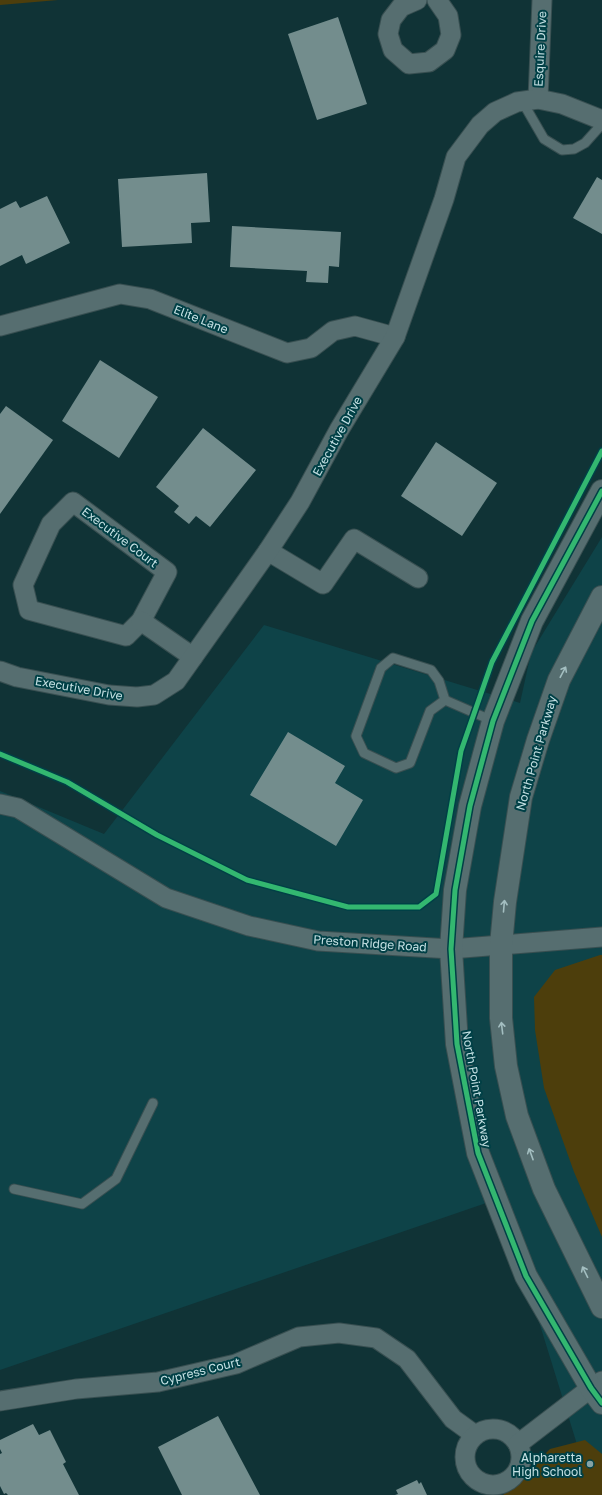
<svg xmlns="http://www.w3.org/2000/svg" width="602" height="1495" viewBox="0 0 602 1495" font-family="'Golos Text',sans-serif">
<rect width="100%" height="100%" fill="#103336"/>
<polygon fill="#0e4348" points="602,537 602,1480 580,1454 526,1280 492,1201 0,1370 0,791 104,834 264,625 520,703 531,653"/>
<g fill="#4d3e0c">
<polygon points="0,0 58,0 0,5"/>
<polygon points="600,955 602,955 602,1237 574,1172 544,1088 535,1030 534,997 555,970"/>
<polygon points="585,1440 602,1454 602,1495 503,1495 550,1449"/>
</g>
<g fill="#738d8d">
<polygon points="338,17 367,104 317,120 288,34"/>
<polygon points="207,173 210,222 191,223 192,243 122,247 118,179"/>
<polygon points="597,177 602,180 602,234 573,218"/>
<polygon points="47,196 70,243 26,264 22,255 0,266 0,209 16,201 20,208"/>
<polygon points="232,226 341,232 339,267 329,266 328,283 306,282 307,271 230,267"/>
<polygon points="100,360 158,397 119,458 62,421"/>
<polygon points="6,406 53,440 0,514 0,414"/>
<polygon points="203,428 256,470 210,527 196,516 189,524 174,512 179,506 156,487"/>
<polygon points="436,442 497,483 462,536 401,496"/>
<polygon points="288,732 345,766 335,783 363,800 336,846 250,795"/>
<polygon points="218,1416 260,1495 182,1495 158,1447"/>
<polygon points="33,1424 39,1435 50,1430 66,1462 63,1464 79,1495 8,1495 6,1493 4,1494 0,1486 0,1454 2,1453 0,1449 0,1440"/>
<polygon points="417,1480 419,1484 421,1482 427,1495 395,1495 398,1494 396,1490"/>
</g>
<g fill="none" stroke-linecap="round" stroke-linejoin="round">
<defs>
<g id="service">
<polyline points="522,101 544,139 562,150 574,149 585,143 602,124"/>
<polygon points="393,658 431,670 439,681 445,700 430,711 410,763 396,768 364,753 356,736 381,668"/>
<polyline points="445,700 493,721"/>
<polyline points="14,1189 82,1204 116,1179 153,1103"/>
</g>
<g id="minor">
<polyline points="417,0 401,7 391,20 388,34 393,50 409,64 429,62 445,50 451,35 448,16 437,0"/>
<polyline points="538,99 542,0"/>
<polyline points="0,326 120,294 150,299 287,353 311,348 333,331 355,326 395,337"/>
<polygon points="73,502 167,572 141,621 126,636 29,610 23,585 51,524"/>
<polyline points="268,551 323,584 354,539 418,578"/>
<polyline points="141,621 193,657"/>
<polyline points="0,671 17,677 109,695 137,697 154,695 176,681 268,551 300,502 339,430 395,337 444,199 456,157 480,125 495,112 517,102 538,99 562,104 602,120"/>
<polyline points="0,804 18,808 166,898 249,926 318,941 451,949 602,937"/>
<polyline points="0,1401 76,1389 158,1382 236,1364 299,1337 339,1333 376,1338 407,1359 453,1419 475,1435"/>
<circle cx="493" cy="1457" r="28"/>
<polyline points="518,1444 591,1388 602,1381"/>
</g>
<g id="tertiary">
<polyline points="602,491 532,621 493,721 470,806 455,890 451,949 457,1044 478,1153 526,1276 591,1388 602,1403"/>
<polyline points="602,597 559,680 538,740 521,797 505,902 501,945 501,1018 506,1066 517,1116 544,1189 602,1307"/>
</g>
</defs>
<use href="#service" stroke="#384f51" stroke-width="11"/>
<use href="#minor" stroke="#384f51" stroke-width="21"/>
<use href="#tertiary" stroke="#384f51" stroke-width="24"/>
<use href="#service" stroke="#566e70" stroke-width="9"/>
<use href="#minor" stroke="#566e70" stroke-width="19"/>
<use href="#tertiary" stroke="#566e70" stroke-width="22"/>
<defs>
<g id="cycleway">
<polyline points="602,491 532,621 493,721 470,806 455,890 451,949 457,1044 478,1153 526,1276 591,1388 602,1403"/>
<polyline points="0,754 67,782 157,835 247,880 348,907 419,907 436,894 461,751 492,662 602,451"/>
</g>
</defs>
<use href="#cycleway" stroke="#004046" stroke-width="8"/>
<use href="#cycleway" stroke="#33b770" stroke-width="5"/>
</g>
<defs><path id="oneway-shaft" d="M-6 0H5M1.5-3L5.5 0L1.5 3" fill="none" stroke-width="1.6" stroke-linecap="round" stroke-linejoin="round"/></defs>
<g stroke="#a3bec0">
<use href="#oneway-shaft" transform="translate(563 672) rotate(-62)"/>
<use href="#oneway-shaft" transform="translate(504 906) rotate(-85)"/>
<use href="#oneway-shaft" transform="translate(502 1028) rotate(-97)"/>
<use href="#oneway-shaft" transform="translate(531 1154) rotate(-110)"/>
<use href="#oneway-shaft" transform="translate(585 1272) rotate(-116)"/>
</g>
<circle fill="#85a3a6" stroke="#004046" stroke-width="1.5" cx="590" cy="1464" r="4"/>
<g text-anchor="middle" dominant-baseline="central" stroke-width="4" stroke-linejoin="round" paint-order="stroke">
<g font-size="12" fill="#c4e0e3" stroke="#004046">
<text transform="translate(540 49) rotate(-87)">Esquire Drive</text>
<text transform="translate(201 319) rotate(22)">Elite Lane</text>
<text transform="translate(337 436) rotate(-61)">Executive Drive</text>
<text transform="translate(120 537) rotate(37)">Executive Court</text>
<text transform="translate(79 688) rotate(10)">Executive Drive</text>
<text transform="translate(536 753) rotate(-74)">North Point Parkway</text>
<text transform="translate(370 943) rotate(4)">Preston Ridge Road</text>
<text transform="translate(477 1089) rotate(80)">North Point Parkway</text>
<text transform="translate(200 1371) rotate(-14)">Cypress Court</text>
</g>
<g font-size="12" fill="#c4e0e3" stroke="#004046" text-anchor="end">
<text x="582" y="1457">Alpharetta<tspan x="582" dy="14">High School</tspan></text>
</g>
</g>
</svg>
